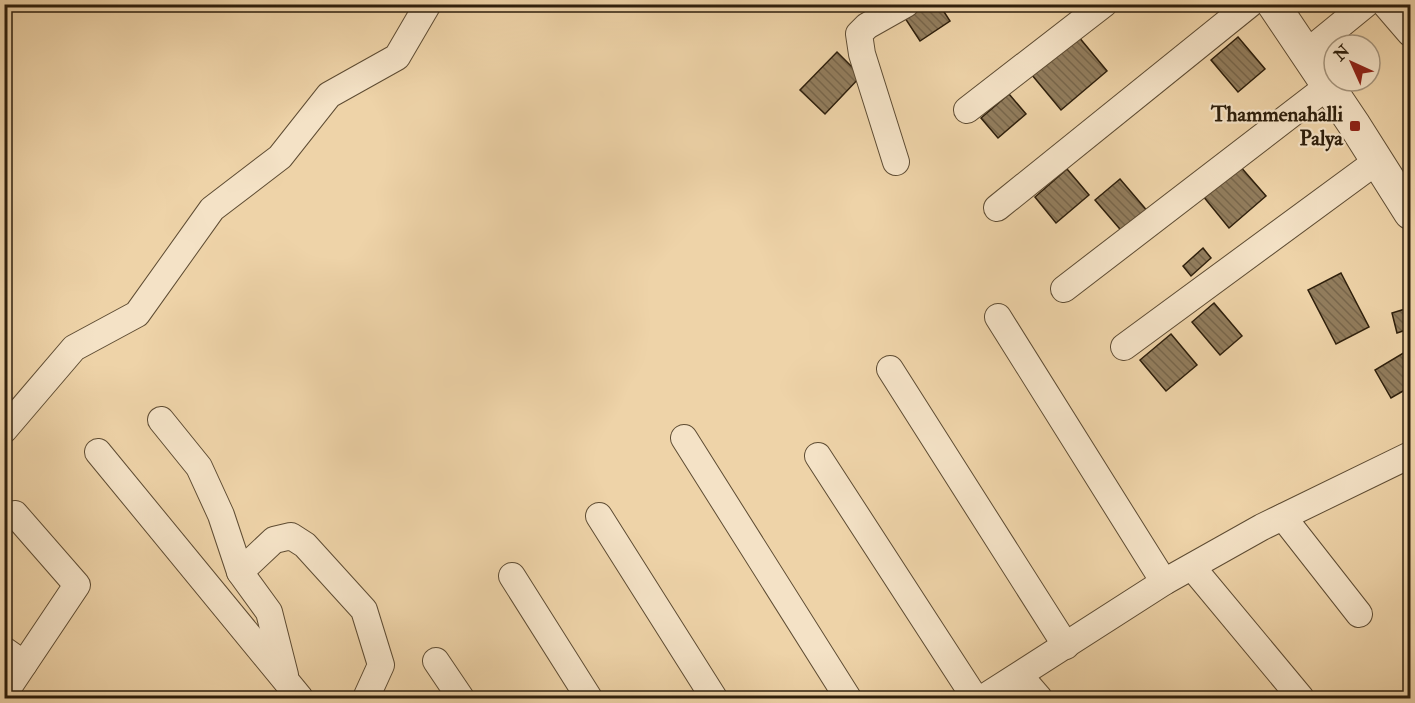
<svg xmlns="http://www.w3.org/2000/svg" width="1415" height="703" viewBox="0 0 1415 703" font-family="'IM FELL Double Pica',serif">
<defs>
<pattern id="building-back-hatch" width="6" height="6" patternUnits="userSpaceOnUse" patternTransform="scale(1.5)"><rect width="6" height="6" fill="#927d5d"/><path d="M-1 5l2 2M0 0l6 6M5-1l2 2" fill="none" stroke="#78664b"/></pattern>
</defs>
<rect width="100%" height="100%" fill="#eed3a8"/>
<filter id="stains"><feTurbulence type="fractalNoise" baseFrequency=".00333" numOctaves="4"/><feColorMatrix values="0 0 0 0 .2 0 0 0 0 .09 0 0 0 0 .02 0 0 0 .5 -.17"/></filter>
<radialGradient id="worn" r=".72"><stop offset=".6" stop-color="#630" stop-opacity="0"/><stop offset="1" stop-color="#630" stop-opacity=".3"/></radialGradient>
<g fill="url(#building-back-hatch)" stroke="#2e1f0c" stroke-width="1.5">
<polygon points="918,4 939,4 950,21 920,41 903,15"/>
<polygon points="1078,36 1107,71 1061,110 1032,75"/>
<polygon points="1238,37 1265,69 1238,92 1211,60"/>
<polygon points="837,52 861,76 825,114 800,90"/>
<polygon points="1009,94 1026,114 998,138 981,118"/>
<polygon points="1239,165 1266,196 1229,228 1203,196"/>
<polygon points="1067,169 1089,195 1056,223 1035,197"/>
<polygon points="1120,179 1149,213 1125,235 1095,200"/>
<polygon points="1203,248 1211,258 1191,276 1183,266"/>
<polygon points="1341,273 1369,327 1336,344 1308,290"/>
<polygon points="1214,303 1242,336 1220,355 1192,322"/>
<polygon points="1405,309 1409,329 1397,333 1392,313"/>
<polygon points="1171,334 1197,365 1166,391 1140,360"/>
<polygon points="1410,349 1410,387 1391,398 1375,370"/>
</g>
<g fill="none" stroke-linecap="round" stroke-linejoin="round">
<defs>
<g id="minor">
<polyline points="1385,4 1410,33"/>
<polyline points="1306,53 1366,4"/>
<polyline points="967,110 1104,4"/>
<polyline points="896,162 862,54 859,34 867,26 906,4"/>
<polyline points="997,208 1250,4"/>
<polyline points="1064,289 1328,86"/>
<polyline points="998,317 1164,582"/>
<polyline points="1124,347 1377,161"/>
<polyline points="890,369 1066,646"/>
<polyline points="161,420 199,467 221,515 240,572 269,612 285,675"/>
<polyline points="4,430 74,348 137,314 212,209 280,157 329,95 397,57 428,4"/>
<polyline points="684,438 848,698"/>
<polyline points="98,452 300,698"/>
<polyline points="818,456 975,698"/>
<polyline points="599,516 714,698"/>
<polyline points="1283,517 1359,614"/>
<polyline points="1192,567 1301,698"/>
<polyline points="240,572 274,540 291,536 305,545 364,610 381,665 366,698"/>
<polyline points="512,576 589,698"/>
<polyline points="4,650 24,664"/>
<polyline points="436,661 461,698"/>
<polyline points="1020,676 1039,698"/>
<polyline points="4,694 77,585 15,514"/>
<polyline points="983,698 1164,582 1262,527 1410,455"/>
</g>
<polyline id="tertiary" points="1273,4 1355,126 1410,213"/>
</defs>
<use href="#minor" stroke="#5e4c33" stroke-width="28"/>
<use href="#tertiary" stroke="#5e4c33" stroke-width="34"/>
<use href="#minor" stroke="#f4e2c6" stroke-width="26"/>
<use href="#tertiary" stroke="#f4e2c6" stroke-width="32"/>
</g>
<rect fill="#8f2418" stroke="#f4e2c6" stroke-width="2" x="1349" y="120" width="12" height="12" rx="3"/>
<g text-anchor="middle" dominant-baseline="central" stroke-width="4.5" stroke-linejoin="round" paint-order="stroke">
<g font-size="21" font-weight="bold" fill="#2e1f0c" stroke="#f4e2c6" text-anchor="end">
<text x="1343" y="114">Thammenahalli<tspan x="1343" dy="24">Palya</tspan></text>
</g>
</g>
<rect width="1415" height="703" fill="none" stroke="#eed3a8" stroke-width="24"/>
<rect x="6" y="6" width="1403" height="691" fill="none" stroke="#2e1f0c" stroke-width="3"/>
<rect x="12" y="12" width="1391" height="679" fill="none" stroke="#2e1f0c" stroke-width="1.5"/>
<g transform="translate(1352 63) rotate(315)"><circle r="28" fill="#f4e2c6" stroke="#a5947c" stroke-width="1.5"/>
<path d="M0-4.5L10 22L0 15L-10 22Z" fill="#8f2418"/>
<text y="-9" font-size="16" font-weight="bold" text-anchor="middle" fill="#2e1f0c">N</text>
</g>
<rect width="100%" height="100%" filter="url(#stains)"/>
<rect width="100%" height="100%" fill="url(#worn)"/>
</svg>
